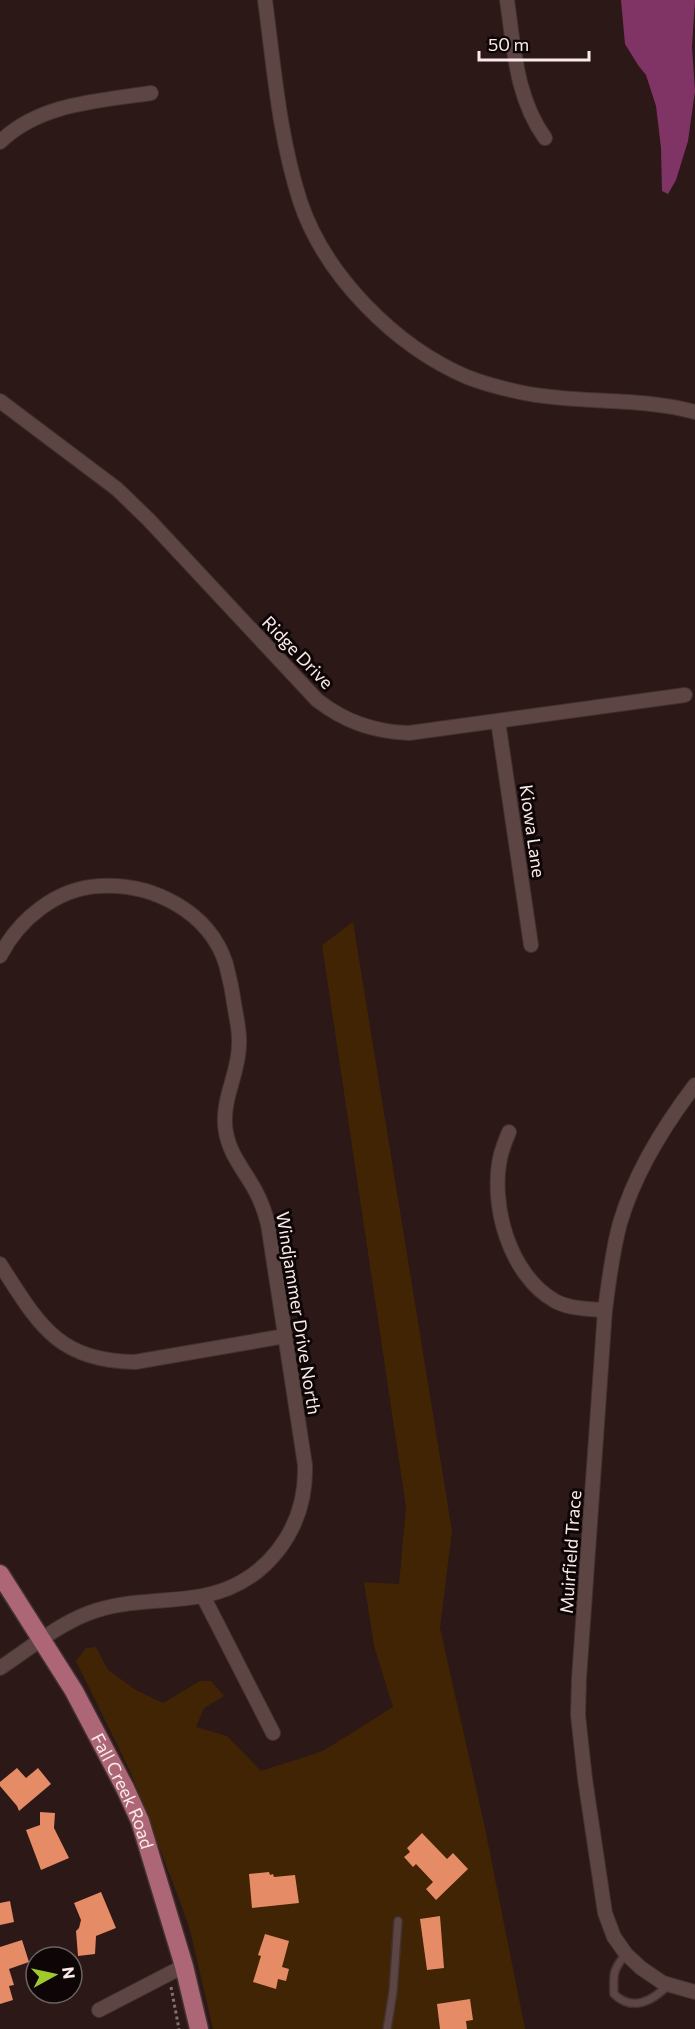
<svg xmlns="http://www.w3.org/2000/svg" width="695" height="2029" viewBox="0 0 695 2029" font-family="Commissioner,sans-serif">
<rect width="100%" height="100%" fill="#2b1817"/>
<polygon fill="#412404" points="353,922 452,1531 440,1628 485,1828 525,2029 213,2029 190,1930 179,1899 131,1773 76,1661 86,1648 96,1647 108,1670 136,1690 163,1703 200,1681 211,1681 224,1696 204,1708 196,1727 227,1736 261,1771 323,1751 393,1707 374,1646 364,1582 399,1584 406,1507 322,945"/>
<polygon fill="#803466" points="621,0 695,0 692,47 695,91 688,141 676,180 668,194 662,191 661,148 656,106 646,75 638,65 625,44"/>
<g fill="#e58b65">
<polygon points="17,1768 26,1778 38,1768 51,1784 19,1811 17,1806 0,1786 0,1782"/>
<polygon points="40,1812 55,1813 54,1828 69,1858 41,1870 26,1830 40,1825"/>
<polygon points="422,1833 447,1859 453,1853 468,1869 436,1900 426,1889 433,1882 416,1864 413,1867 404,1857 410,1852 407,1848"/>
<polygon points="269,1872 270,1875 273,1874 274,1877 295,1875 299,1903 252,1908 249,1874"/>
<polygon points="101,1892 116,1928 96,1936 95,1954 78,1956 76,1931 79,1928 81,1920 74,1903"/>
<polygon points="10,1901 14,1922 0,1925 0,1903"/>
<polygon points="440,1916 444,1968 427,1970 420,1919"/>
<polygon points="265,1934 289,1941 282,1967 289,1969 286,1981 278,1979 276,1989 253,1982 261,1956 258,1955"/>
<polygon points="22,1940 29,1962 9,1969 14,1985 9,1986 13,2000 0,2004 0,1947"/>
<polygon points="470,1999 473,2020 466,2021 467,2029 440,2029 437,2004"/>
</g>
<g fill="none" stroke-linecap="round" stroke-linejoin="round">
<defs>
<g id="service">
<path d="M626,1954C613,1969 613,1974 614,1994C632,2012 653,2001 668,1985"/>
<polyline points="387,2029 393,1992 398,1921"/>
</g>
<g id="minor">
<path d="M265,0C274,67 279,136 300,201C325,276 395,346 467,377C485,384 505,389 524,393C580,404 640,397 695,412"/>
<path d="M507,0C514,48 516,98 545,138"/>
<path d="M0,142C40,103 99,101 151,93"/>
<path d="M0,401L117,489L149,520L317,700C345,722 374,732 409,733L685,695"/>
<polyline points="498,721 531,945"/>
<path d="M0,956C19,919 57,888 100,886C152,883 209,911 226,964C230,979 233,994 235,1009C237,1021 240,1033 239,1045C239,1072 223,1096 225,1125C227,1152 243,1168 255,1190C261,1201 265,1212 268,1224L305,1465C307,1529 266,1584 202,1596C165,1603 124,1599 89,1613C57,1625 29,1649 0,1668"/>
<path d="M695,1085C663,1127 635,1172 620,1223C612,1252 609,1281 605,1310L579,1679L578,1715L585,1779L605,1913L614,1937L626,1954L641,1968L663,1983L695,1992"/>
<path d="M509,1132C506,1139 503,1147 501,1154C489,1203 509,1275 555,1301C570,1309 588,1309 605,1310"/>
<path d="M0,1264C38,1323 57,1361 135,1362L285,1336"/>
<polyline points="203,1596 273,1733"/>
<polyline points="99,2010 184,1966"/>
</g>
<g id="primary">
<path id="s1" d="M0,1574L74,1691L125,1788L140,1821L184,1966L199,2029"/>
</g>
</defs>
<use href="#service" stroke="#413231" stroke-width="10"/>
<use href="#minor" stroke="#413231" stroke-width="16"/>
<use href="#primary" stroke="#413231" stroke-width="21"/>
<polyline stroke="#837170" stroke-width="3" stroke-dasharray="3 3" stroke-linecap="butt" points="171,1987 179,2029"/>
<use href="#service" stroke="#5d4544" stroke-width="7"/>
<use href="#minor" stroke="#5d4544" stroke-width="14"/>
<use href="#primary" stroke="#ad6676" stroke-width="18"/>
</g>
<g text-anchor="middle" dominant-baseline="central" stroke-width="6" stroke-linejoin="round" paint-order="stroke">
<g font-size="18" fill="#faebea" stroke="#0e0606">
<text transform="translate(298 652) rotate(46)">Ridge Drive</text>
<text transform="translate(533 831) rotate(82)">Kiowa Lane</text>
<text transform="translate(299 1313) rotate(81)">Windjammer Drive North</text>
<text transform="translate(570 1552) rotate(-86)">Muirfield Trace</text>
<text stroke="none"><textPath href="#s1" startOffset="250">Fall Creek Road</textPath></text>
</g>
</g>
<g transform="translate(54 1975) rotate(82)"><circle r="28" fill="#0e0606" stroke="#6c6261" stroke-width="1.5"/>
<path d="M0-4.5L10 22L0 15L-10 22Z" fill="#9fca2c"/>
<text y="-9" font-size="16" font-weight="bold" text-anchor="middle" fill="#faebea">N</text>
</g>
<path d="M479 51v9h110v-9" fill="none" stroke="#faebea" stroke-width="3"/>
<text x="488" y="51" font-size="18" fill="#faebea" stroke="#0e0606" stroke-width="4.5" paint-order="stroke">50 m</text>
</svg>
